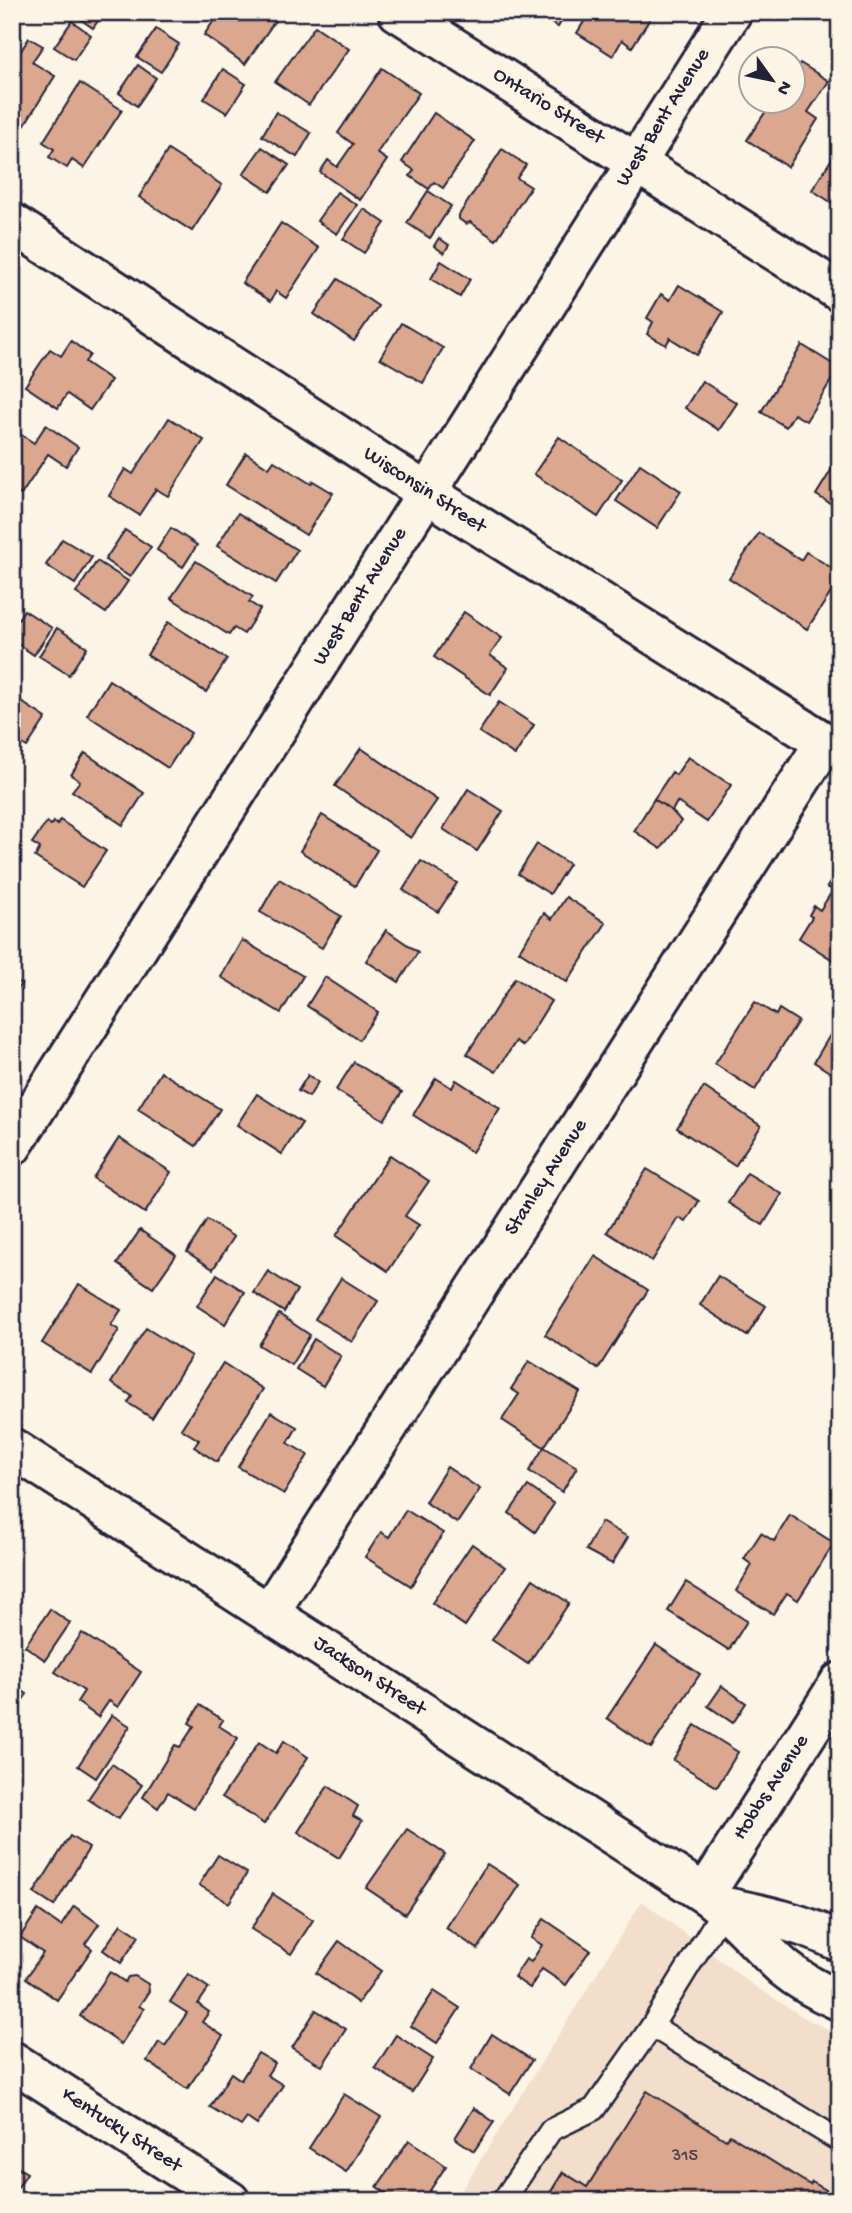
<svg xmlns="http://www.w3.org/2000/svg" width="852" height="2213" viewBox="0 0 852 2213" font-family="'Gochi Hand',sans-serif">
<rect width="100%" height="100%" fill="#fcf5e5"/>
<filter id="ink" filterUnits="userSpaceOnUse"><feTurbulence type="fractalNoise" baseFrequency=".0143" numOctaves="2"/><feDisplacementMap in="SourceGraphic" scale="14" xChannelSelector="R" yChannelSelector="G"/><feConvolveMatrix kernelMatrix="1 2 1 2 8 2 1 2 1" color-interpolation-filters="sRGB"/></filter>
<g filter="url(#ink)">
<polygon fill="#f2decb" points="642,1901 750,1983 803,2017 840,2035 840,2201 455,2201"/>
<g fill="#dba78f" stroke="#22223b" stroke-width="2">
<polygon points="80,12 104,12 93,28 77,17"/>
<polygon points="220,12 268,12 277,18 245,64 204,35"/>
<polygon points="534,12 567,12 558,27"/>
<polygon points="590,12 642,12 651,17 632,47 622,40 613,56 577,33"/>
<polygon points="72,21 91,35 74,60 54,47"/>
<polygon points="315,26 349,49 309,105 275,82"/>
<polygon points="156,29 179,44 161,72 137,57"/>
<polygon points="29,38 43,46 32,62 55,76 15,140 12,138 12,65"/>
<polygon points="800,63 829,81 808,112 818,119 788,167 747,140 772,102 792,102 792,74"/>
<polygon points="138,65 156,78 137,106 119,93"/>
<polygon points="382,68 419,93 377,153 387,160 360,200 320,172 328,160 337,167 353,144 338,133"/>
<polygon points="223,69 246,84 227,113 204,99"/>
<polygon points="80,83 122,110 84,168 72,160 67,168 49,157 54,149 43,142"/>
<polygon points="276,112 311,133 297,157 262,136"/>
<polygon points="434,113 475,141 443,188 434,182 429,189 410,176 414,170 402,162"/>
<polygon points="840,146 840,208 812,190"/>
<polygon points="262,147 289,165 270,192 243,174"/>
<polygon points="502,149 526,165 517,178 531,187 496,240 470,222 466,224 459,219 459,215"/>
<polygon points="168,150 222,185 192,231 139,197"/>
<polygon points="428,191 451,206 430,238 407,223"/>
<polygon points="337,192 357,205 337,234 317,221"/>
<polygon points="364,209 385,223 364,253 343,239"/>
<polygon points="281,223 319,248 286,298 276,291 271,301 242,283"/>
<polygon points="439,238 449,245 444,253 434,246"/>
<polygon points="441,261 470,279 460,297 431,279"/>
<polygon points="338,279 378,306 354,341 314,314"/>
<polygon points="679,285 723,312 697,355 670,338 666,345 647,334 653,322 647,318 661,294 670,300"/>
<polygon points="401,323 443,348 423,383 380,358"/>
<polygon points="71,341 90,355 85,362 111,380 90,410 67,394 58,408 25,386 50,349 61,356"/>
<polygon points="802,345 839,368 806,421 794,414 786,427 761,412"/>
<polygon points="702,381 737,403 719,430 685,408"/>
<polygon points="169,418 204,440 168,496 156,489 139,515 109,496 125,469 133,474"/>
<polygon points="46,425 78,447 66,466 48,454 21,495 12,489 12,429 34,443"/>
<polygon points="559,437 622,480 598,517 534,474"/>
<polygon points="246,453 269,468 274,461 311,484 313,481 333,493 306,535 226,485"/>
<polygon points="640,464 681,491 657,528 616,501"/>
<polygon points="835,464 840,467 840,509 816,495"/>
<polygon points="238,513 297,550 276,583 217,546"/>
<polygon points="171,528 197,545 183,567 157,550"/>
<polygon points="125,530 151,547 130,577 105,560"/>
<polygon points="759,533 801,560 806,552 840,573 840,579 807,629 729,578"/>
<polygon points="62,539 92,557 75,584 46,565"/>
<polygon points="97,561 128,581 106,613 76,593"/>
<polygon points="196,561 253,597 249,602 260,609 244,634 234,628 229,635 171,598"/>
<polygon points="24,610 52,628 34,655 12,640 12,629"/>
<polygon points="464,612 502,638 490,655 508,668 490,695 434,657"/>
<polygon points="168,622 227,659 206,692 147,655"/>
<polygon points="57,628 87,647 69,675 39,656"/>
<polygon points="109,680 191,733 168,768 87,715"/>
<polygon points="14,697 46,718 27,747 12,738"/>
<polygon points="499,702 534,725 515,755 479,732"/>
<polygon points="361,748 437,800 411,838 335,786"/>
<polygon points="85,753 144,793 123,825 72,791 80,781 71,775"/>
<polygon points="688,757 731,785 707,822 677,802 672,811 654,799 672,772 676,775"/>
<polygon points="468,789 503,811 477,851 443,829"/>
<polygon points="654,799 672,811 681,821 661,849 634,831"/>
<polygon points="322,815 377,850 355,886 300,851"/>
<polygon points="60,820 106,851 82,887 35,857 40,848 32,843 47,822 51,825 53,822 57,825"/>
<polygon points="537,844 569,864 550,894 518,874"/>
<polygon points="421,861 457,883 438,912 403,890"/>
<polygon points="840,867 840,956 836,962 799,938 812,917 809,915 814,906 820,910 833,890 827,887"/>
<polygon points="279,879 341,916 322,948 260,912"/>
<polygon points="566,897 606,923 567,982 519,951 544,913 552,919"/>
<polygon points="386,930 418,952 399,982 366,961"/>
<polygon points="242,940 303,976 281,1013 221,977"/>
<polygon points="325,977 378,1012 359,1040 307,1006"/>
<polygon points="12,978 21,984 12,997"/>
<polygon points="515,978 551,1001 523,1046 516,1041 496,1072 467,1054"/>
<polygon points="755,1002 776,1015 779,1009 798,1021 755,1090 715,1064"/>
<polygon points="830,1035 840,1041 840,1079 814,1062"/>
<polygon points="354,1062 402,1092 384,1120 336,1090"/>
<polygon points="161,1072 220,1109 196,1146 138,1109"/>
<polygon points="308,1075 318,1082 309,1097 298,1091"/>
<polygon points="436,1078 452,1088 456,1080 500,1108 472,1152 413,1115"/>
<polygon points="704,1087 761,1126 735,1166 677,1128"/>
<polygon points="257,1094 302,1123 282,1154 237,1125"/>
<polygon points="119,1138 171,1172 145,1213 93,1178"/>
<polygon points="390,1155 429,1181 405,1216 419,1225 388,1271 336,1236"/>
<polygon points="647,1169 699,1201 686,1222 679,1218 652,1261 607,1232"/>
<polygon points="747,1173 782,1194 763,1225 728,1203"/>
<polygon points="207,1220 234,1237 213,1269 187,1252"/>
<polygon points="140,1230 176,1255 153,1288 117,1264"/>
<polygon points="595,1256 648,1290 598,1369 545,1335"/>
<polygon points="268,1271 297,1290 284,1312 254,1293"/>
<polygon points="217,1274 245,1292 225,1324 197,1306"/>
<polygon points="718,1276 766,1306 747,1336 700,1305"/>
<polygon points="341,1278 378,1301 352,1342 315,1319"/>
<polygon points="79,1284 121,1310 111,1325 119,1330 92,1374 42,1343"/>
<polygon points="279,1314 310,1335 291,1365 259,1345"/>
<polygon points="146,1328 191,1356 152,1418 128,1403 132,1396 111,1383"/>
<polygon points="314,1339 341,1356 323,1386 296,1369"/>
<polygon points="529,1361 580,1392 544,1447 502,1420 519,1394 511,1389"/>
<polygon points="223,1363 263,1389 217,1462 194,1447 199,1440 181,1429"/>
<polygon points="840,1364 840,1379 833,1374"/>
<polygon points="271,1412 297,1427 288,1443 308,1455 284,1494 238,1467"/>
<polygon points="544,1447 577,1467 562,1492 529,1471"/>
<polygon points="447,1467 480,1489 457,1523 425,1502"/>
<polygon points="528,1486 554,1504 535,1532 509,1513"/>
<polygon points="406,1510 443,1533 411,1586 365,1557 381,1532 389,1537"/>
<polygon points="790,1515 834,1543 798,1600 787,1593 773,1614 736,1591 752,1565 744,1559 761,1533 774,1541"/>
<polygon points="601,1522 628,1537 612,1564 586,1550"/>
<polygon points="472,1544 505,1567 465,1626 432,1603"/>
<polygon points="533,1579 569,1603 528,1664 492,1640"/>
<polygon points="686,1582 747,1621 729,1650 668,1611"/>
<polygon points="50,1609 70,1623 45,1660 25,1646"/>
<polygon points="82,1633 141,1672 118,1707 109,1701 98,1717 77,1702 84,1691 55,1672"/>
<polygon points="656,1645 700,1674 651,1748 607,1718"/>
<polygon points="12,1684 27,1694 12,1715"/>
<polygon points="722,1686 746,1703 733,1723 708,1706"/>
<polygon points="200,1705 223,1720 219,1726 238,1738 194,1808 168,1792 158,1808 143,1797 175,1745 180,1747 194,1726 189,1723"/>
<polygon points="112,1715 130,1726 96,1778 78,1766"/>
<polygon points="695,1725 738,1752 717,1787 673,1760"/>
<polygon points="284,1741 308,1757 264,1824 222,1797 259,1742 276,1753"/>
<polygon points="112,1764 142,1785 118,1819 88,1799"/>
<polygon points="328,1786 358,1806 353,1816 362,1821 339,1858 298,1832"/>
<polygon points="407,1829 445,1854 405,1914 366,1888"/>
<polygon points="70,1836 89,1848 54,1906 34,1893"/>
<polygon points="218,1855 247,1873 229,1903 199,1885"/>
<polygon points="487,1864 520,1885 478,1949 446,1928"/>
<polygon points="273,1894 313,1920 291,1954 251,1929"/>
<polygon points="74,1906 99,1924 85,1944 92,1949 57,2000 26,1978 43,1953 20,1937 38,1910 61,1926"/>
<polygon points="544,1919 590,1950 566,1985 542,1969 530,1988 514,1977 526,1959 531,1962 542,1945 531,1938"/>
<polygon points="121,1924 139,1936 121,1963 103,1950"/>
<polygon points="339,1941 381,1971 358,2003 316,1973"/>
<polygon points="110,1972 125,1982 128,1977 135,1976 148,1984 149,1991 139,2006 144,2009 121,2044 80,2016"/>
<polygon points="188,1974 209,1988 198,2004 209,2012 202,2022 223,2036 187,2089 147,2061 159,2042 165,2046 187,2013 170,2002"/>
<polygon points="434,1991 460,2008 437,2043 411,2026"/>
<polygon points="316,2010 346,2029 322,2066 292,2048"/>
<polygon points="492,2034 532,2060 510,2094 471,2069"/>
<polygon points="396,2035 433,2059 412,2092 375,2068"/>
<polygon points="258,2053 275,2063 267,2075 283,2085 257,2125 247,2118 241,2126 210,2107 231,2073 241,2080"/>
<polygon points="647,2091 726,2140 730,2135 810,2185 812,2182 826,2190 828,2201 545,2201 563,2172 587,2187"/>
<polygon points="344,2094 381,2117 346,2172 309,2148"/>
<polygon points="474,2108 494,2122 474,2151 455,2138"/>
<polygon points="409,2140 446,2166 423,2201 397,2201 377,2187"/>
<polygon points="12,2164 27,2173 12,2196"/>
<polygon points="59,2191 74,2201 53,2201"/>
</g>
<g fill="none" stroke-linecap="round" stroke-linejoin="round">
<defs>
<g id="lane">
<polyline points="725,1907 652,2026 840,2141"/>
<polyline points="503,2201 551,2130 594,2109 652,2026"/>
</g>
<g id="street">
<polyline points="398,12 840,292"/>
<polyline points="12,1146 732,12"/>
<polyline points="269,1613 825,742"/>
<polyline points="705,1894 840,1682"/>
<polyline points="12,2061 230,2201"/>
</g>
<polyline id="secondary" points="12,223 427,493 840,752"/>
<g id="primary">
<path d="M12,1448L705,1894C735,1915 757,1944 784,1968C801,1982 820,1992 840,2001"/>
<path d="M725,1907C765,1915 803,1923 840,1942"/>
</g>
</defs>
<use href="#lane" stroke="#22223b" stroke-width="26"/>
<use href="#street" stroke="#22223b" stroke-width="44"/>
<use href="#secondary" stroke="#22223b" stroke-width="44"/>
<use href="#primary" stroke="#22223b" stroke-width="44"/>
<use href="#lane" stroke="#fcf5e5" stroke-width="21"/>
<use href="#street" stroke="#fcf5e5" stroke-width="38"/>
<use href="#secondary" stroke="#fcf5e5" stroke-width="38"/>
<use href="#primary" stroke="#fcf5e5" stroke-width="38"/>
</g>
</g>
<g text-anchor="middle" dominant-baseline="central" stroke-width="6" stroke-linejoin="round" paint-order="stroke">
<g font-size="18" fill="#504350">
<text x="685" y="2156">315</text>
</g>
<g font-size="21" fill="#22223b" stroke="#fcf5e5">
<text transform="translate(548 107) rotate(32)">Ontario Street</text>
<text transform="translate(664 118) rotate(-58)">West Bent Avenue</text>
<text transform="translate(424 491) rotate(33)">Wisconsin Street</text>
<text transform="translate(361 597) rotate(-58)">West Bent Avenue</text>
<text transform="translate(547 1178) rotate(-57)">Stanley Avenue</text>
<text transform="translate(369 1677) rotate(33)">Jackson Street</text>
<text transform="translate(772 1788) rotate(-57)">Hobbs Avenue</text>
<text transform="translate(121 2131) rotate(33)">Kentucky Street</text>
</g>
</g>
<rect width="852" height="2213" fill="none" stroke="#fcf5e5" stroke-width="42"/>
<rect x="21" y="21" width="810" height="2171" fill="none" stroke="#22223b" stroke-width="2.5" filter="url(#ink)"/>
<g transform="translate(772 80) rotate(123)"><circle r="33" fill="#fcf5e5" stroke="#a5a1a1" stroke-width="2"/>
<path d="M0-5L12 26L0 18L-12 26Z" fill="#22223b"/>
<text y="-10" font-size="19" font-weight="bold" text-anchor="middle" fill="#22223b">N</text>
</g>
</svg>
